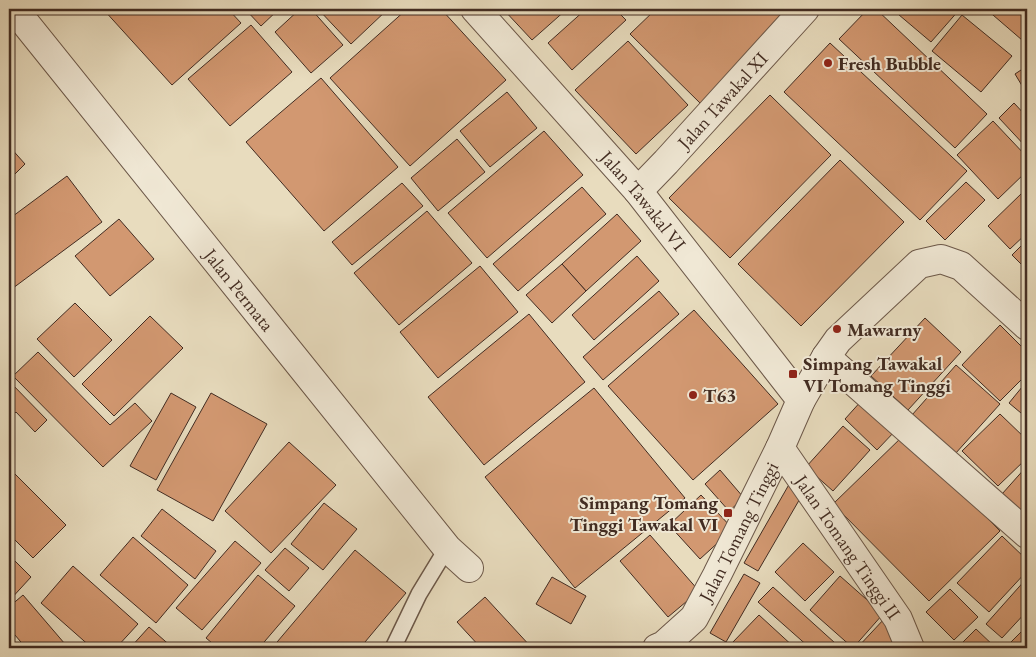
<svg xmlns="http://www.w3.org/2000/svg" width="1036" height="657" viewBox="0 0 1036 657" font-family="'EB Garamond',serif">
<rect width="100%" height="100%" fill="#e8dcbe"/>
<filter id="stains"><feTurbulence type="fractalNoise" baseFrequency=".004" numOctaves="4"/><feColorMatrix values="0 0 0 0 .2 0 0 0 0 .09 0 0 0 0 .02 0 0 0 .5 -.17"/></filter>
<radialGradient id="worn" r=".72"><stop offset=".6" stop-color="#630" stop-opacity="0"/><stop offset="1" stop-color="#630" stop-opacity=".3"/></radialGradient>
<g fill="#d29871" stroke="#422c22">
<polygon points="103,9 228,9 241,23 172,85"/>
<polygon points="245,9 279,9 261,26"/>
<polygon points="300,9 311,9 343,45 311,73 275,32"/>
<polygon points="318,9 388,9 351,44"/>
<polygon points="407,9 441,9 506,80 410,166 330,78"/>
<polygon points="503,9 567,9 532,40"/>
<polygon points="586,9 615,9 626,20 572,70 548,43"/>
<polygon points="656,9 776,9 787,20 702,105 630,34"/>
<polygon points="868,9 876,9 987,114 955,148 839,39"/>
<polygon points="892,9 960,9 931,42"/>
<polygon points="986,9 1027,9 1027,34 1022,40"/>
<polygon points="962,15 1012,56 981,92 932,51"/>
<polygon points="251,25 292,72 230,126 188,79"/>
<polygon points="628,41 688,105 636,154 575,90"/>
<polygon points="830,43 967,171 920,220 784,92"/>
<polygon points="1027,66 1027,94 1015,74"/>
<polygon points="321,78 398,167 324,231 246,142"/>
<polygon points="507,92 537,128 490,167 460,131"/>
<polygon points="770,95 831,155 730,258 669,198"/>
<polygon points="1014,103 1027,117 1027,148 999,118"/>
<polygon points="993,121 1027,157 1027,171 998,199 957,155"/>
<polygon points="544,131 583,175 487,258 448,213"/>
<polygon points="457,139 485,172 438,211 411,178"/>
<polygon points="9,146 25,164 9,180"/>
<polygon points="840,160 904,222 801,326 738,264"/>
<polygon points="67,176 102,222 9,291 9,219"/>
<polygon points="966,182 985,200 945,240 926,221"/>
<polygon points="402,183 423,206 352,265 332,242"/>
<polygon points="582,187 606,214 518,291 493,264"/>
<polygon points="1022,193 1027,198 1027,233 1010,249 988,226"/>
<polygon points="427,211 472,263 399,325 354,273"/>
<polygon points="617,214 641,241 586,291 562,264"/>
<polygon points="119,219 154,259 110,296 75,256"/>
<polygon points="1027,240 1027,270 1012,255"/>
<polygon points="637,256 659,281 594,340 572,315"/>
<polygon points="562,264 586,291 552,323 526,295"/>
<polygon points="480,266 518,312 438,378 400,332"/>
<polygon points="659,291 679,314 603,380 583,357"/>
<polygon points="75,303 112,340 74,377 37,339"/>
<polygon points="694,310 778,404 693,480 608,386"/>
<polygon points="529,314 585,382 484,465 428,397"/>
<polygon points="150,316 183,348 114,416 82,384"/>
<polygon points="925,318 961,352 908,410 871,376"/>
<polygon points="1000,325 1027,352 1027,374 1000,401 962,365"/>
<polygon points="38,352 110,425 135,403 152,421 103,467 13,376"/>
<polygon points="956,365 1000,404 955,454 912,415"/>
<polygon points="9,381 47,420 35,432 16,412 9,419"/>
<polygon points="1027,381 1027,418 1009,403"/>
<polygon points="594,388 685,498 575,588 485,477"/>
<polygon points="171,393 196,407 156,480 130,466"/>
<polygon points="211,393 267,424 213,521 157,490"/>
<polygon points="863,399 896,430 877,450 845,419"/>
<polygon points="1000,414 1027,440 1027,458 998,486 962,451"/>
<polygon points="843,426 870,450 833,491 806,467"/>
<polygon points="905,434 1000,531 929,601 833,504"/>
<polygon points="289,442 336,485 271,553 225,511"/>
<polygon points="1027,466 1027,504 1021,511 1002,494"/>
<polygon points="9,468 66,525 33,558 9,534"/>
<polygon points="720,470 744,498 729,511 705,484"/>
<polygon points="791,481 805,490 758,571 744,563"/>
<polygon points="701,495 733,529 700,559 669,525"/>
<polygon points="324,503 357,529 323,570 291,544"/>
<polygon points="162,509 216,551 195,579 141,536"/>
<polygon points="650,535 699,591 668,617 620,561"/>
<polygon points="1002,536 1027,560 1027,571 989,612 957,583"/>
<polygon points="133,537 188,585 156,623 100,575"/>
<polygon points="235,541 261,563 202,630 176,608"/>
<polygon points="803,543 834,572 805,601 775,572"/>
<polygon points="285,548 309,568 289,591 265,570"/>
<polygon points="355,550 406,593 360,648 272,648"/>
<polygon points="11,557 31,577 9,601 9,558"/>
<polygon points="73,566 138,624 116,648 92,648 41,603"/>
<polygon points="744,574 760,583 726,642 710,633"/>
<polygon points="258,575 295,606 259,648 218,648 206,638"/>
<polygon points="840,576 883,614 853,648 810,610"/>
<polygon points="552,577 586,596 571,624 536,604"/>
<polygon points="1027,578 1027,611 1002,638 986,624"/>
<polygon points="773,587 835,643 830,648 810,648 758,602"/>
<polygon points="950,589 978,617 954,640 926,612"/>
<polygon points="23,595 65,644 59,648 26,648 9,628 9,607"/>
<polygon points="485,597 532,648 481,648 457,622"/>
<polygon points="759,615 795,648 738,648 732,643"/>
<polygon points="885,618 901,632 886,648 857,648"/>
<polygon points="1027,626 1027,648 1005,648"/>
<polygon points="149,627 173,648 130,648"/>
<polygon points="976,629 996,648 957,648"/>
<polygon points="9,636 20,648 9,648"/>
</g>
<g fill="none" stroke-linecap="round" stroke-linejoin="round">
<defs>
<polyline id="lane" points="393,648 419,594 447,548"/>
<g id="street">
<path id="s1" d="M14,9L447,548L469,568"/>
<path id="s2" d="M475,9L638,191L801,400"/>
<path id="s3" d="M638,191L666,162L805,9"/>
<polyline points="826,357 1027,534"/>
<path id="s4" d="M780,448L898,619L910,648"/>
<path id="s5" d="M657,648L664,645L694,618L717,575L780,448L801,400L826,357L838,340L919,264L941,259L961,266L1027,326"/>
</g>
</defs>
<use href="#lane" stroke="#6c5849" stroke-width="18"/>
<use href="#street" stroke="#6c5849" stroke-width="30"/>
<use href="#lane" stroke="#f0e8d5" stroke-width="15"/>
<use href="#street" stroke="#f0e8d5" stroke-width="28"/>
</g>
<g fill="#8f2418" stroke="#f0e8d5" stroke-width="2">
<circle cx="828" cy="63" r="5"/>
<circle cx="837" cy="329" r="5"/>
<rect x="788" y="369" width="10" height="10" rx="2.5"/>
<circle cx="693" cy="395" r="5"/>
<rect x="723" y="508" width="10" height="10" rx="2.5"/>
</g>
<g text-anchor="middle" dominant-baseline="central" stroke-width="4" stroke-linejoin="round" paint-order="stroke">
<g font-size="19" font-weight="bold" fill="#422c22" stroke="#f0e8d5" text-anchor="start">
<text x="838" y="63">Fresh Bubble</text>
<text x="847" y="329">Mawarny</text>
<text x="803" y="363">Simpang Tawakal<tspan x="803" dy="22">VI Tomang Tinggi</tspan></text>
<text x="703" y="395">T63</text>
<text x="718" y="502" text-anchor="end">Simpang Tomang<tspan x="718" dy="22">Tinggi Tawakal VI</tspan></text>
</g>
<g font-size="19" fill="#422c22" stroke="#f0e8d5">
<text stroke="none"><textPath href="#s3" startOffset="124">Jalan Tawakal XI</textPath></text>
<text stroke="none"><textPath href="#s2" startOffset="255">Jalan Tawakal VI</textPath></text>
<text stroke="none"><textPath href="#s1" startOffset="360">Jalan Permata</textPath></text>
<text stroke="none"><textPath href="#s5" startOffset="145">Jalan Tomang Tinggi</textPath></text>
<text stroke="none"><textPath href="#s4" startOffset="120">Jalan Tomang Tinggi II</textPath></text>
</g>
</g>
<rect width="1036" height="657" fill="none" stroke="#e8dcbe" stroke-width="30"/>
<rect x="10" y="10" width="1016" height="637" fill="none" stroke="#422c22" stroke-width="2.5"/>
<rect x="15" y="15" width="1006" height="627" fill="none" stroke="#422c22"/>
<rect width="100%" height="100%" filter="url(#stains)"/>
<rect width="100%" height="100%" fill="url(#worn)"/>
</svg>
